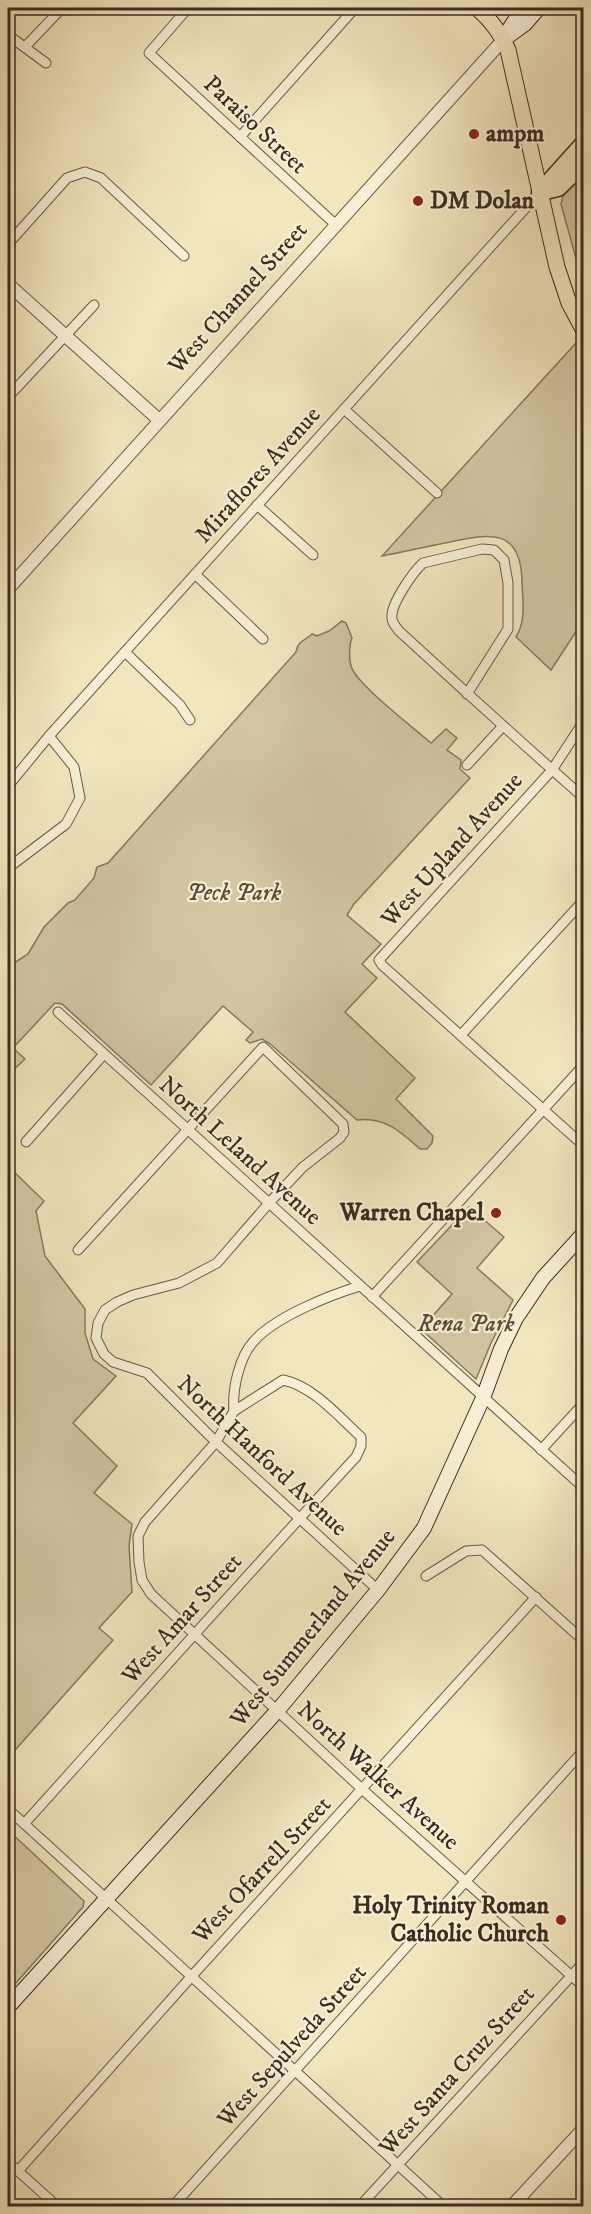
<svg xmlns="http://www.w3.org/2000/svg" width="591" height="2214" viewBox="0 0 591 2214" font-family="'IM FELL DW Pica',serif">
<rect width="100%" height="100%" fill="#f2e6bf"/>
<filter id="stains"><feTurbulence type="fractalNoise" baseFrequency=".00333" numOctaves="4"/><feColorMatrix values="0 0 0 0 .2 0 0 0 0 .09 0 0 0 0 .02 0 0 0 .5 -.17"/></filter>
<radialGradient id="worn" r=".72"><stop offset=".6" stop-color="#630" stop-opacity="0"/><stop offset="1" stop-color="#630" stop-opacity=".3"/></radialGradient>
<g fill="#d3c7a4" stroke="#867a62" stroke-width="1.5">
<polygon points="583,176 583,284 561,204 563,196"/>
<path d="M576,343L584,353L583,621L551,670L516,637C526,621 523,602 522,584C522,525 488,534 445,543C424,547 403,552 382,556Z"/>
<path d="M342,621L346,623L352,638C349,645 349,658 351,666C356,684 414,728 431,743L446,729L457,738L447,750L461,760L460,769L470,778L354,904L347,915L381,944L362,964L377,978L345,1012L415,1078L396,1099L433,1136L432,1143L427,1149H420C401,1132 384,1116 357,1120L269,1043L262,1039L250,1043L246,1040L253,1032L223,1006L151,1085L62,1004L55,1003L13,1048L25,1059L8,1075V967L28,954L44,927L68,903L75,900L94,878L97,867L108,863L296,652C298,640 305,641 312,634L317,636L329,631Z"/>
<polygon points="8,1166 44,1201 36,1211 45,1256 85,1309 85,1333 93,1359 116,1376 73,1423 117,1466 94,1493 132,1524 129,1546 132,1592 99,1628 113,1640 8,1758"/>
<polygon points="469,1207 504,1237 477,1268 513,1300 491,1343 476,1379 421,1329 452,1294 417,1262"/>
<polygon points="8,1830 84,1901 83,1907 8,1992"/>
</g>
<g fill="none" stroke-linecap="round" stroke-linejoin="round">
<defs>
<g id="minor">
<polyline points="188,8 149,53 336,225"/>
<polyline points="8,35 46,63"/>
<polyline points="25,47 62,8"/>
<polyline points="240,137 355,8"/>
<polyline points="8,244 67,178 85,172 101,178 184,256"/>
<polyline points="8,397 94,305"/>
<polyline points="344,409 437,493"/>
<polyline points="257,505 313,555"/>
<polyline points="195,574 263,639"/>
<polyline points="125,652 180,705 190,720"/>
<path d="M467,694L508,629V583L504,560L494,550L482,549L423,563C413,572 390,605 392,618C392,623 396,627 399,631C460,687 522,743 584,798"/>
<polyline points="584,721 552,770 379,960 382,965 584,1146"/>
<polyline points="467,765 503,726"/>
<polyline points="8,786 49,736 540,192"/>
<polyline points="8,868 66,824 80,798 74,767 49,736"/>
<polyline points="58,1012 584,1488"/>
<polyline points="461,1035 584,900"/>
<polyline points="26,1142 104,1054"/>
<polyline points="78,1250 263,1047 343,1124 344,1132 340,1138 303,1167 269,1203 217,1263 179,1283 133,1295 117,1302 105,1310 98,1323 96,1338 104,1354 113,1362 147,1373 216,1442 378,1590"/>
<polyline points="372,1297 584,1065"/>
<path d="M234,1411C232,1390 239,1357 254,1341C275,1317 330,1295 360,1286"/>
<polyline points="541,1450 584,1403"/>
<polyline points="426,1576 466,1551 482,1550 584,1641"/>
<polyline points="8,1809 443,2206"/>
<path d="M24,1824C134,1702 244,1578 356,1457L361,1446V1437C339,1417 313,1386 283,1380L234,1411L216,1442L145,1522L138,1536L139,1562L142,1580L151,1594L363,1790L584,1987"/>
<polyline points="8,2162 57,2206"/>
<polyline points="18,2171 191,1977 536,1597"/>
<polyline points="173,2206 584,1750"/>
<polyline points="360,2206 584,1962"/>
</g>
<g id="tertiary">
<polyline points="8,284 159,420"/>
<polyline points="8,589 504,39"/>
<polyline points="512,2206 584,2128"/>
</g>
<g id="secondary">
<polyline points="506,34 523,8"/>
<polyline points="504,39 525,24 539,8"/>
<polyline points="8,2007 278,1710 378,1590 424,1528 483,1398 501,1349 516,1318 543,1278 584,1233"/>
</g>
<path id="primary" d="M477,8C491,20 501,33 508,50L557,267L569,303L584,331"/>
<g id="motorway">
<polyline points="540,192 584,143"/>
<polyline points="541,192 558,188 584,163"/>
</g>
</defs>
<use href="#minor" stroke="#685b48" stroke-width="11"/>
<use href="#tertiary" stroke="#685b48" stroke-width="14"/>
<use href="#secondary" stroke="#3a2d20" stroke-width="16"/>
<use href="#primary" stroke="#3a2d20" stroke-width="17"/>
<use href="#motorway" stroke="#3a2d20" stroke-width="19"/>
<use href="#minor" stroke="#f7efd5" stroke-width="9"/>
<use href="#tertiary" stroke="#f7efd5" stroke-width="12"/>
<use href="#secondary" stroke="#f7efd5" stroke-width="14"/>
<use href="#primary" stroke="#f2e6bf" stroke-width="15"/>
<use href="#motorway" stroke="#f2e6bf" stroke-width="16"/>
</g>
<g fill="#8f2418" stroke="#f7efd5" stroke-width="2">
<circle cx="474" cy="134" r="6"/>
<circle cx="418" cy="201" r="6"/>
<circle cx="496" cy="1213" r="6"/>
<circle cx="561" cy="1920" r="6"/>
</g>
<g text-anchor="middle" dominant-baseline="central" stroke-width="4.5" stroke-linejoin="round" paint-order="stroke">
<g font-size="24" fill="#3a2d20" stroke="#f7efd5">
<text transform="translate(255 125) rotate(43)">Paraiso Street</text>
<text transform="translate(238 298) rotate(-48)">West Channel Street</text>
<text transform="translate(258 475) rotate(-48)">Miraflores Avenue</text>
<text transform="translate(452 850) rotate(-48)">West Upland Avenue</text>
<text transform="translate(240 1151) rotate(42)">North Leland Avenue</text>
<text transform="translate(262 1456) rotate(43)">North Hanford Avenue</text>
<text transform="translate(182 1619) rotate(-48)">West Amar Street</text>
<text transform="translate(313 1628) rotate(-51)">West Summerland Avenue</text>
<text transform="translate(378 1776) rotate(42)">North Walker Avenue</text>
<text transform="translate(262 1870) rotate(-47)">West Ofarrell Street</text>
<text transform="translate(292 2046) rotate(-48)">West Sepulveda Street</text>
<text transform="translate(457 2071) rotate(-48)">West Santa Cruz Street</text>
</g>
<g font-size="24" font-weight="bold" fill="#3a2d20" stroke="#f7efd5" text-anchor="start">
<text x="486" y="134">ampm</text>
<text x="430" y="201">DM Dolan</text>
<text x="484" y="1213" text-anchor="end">Warren Chapel</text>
<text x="549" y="1906" text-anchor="end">Holy Trinity Roman<tspan x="549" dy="28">Catholic Church</tspan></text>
</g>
<g font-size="24" font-style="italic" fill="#594c3a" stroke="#f7efd5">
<text x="234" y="893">Peck Park</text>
<text x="466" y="1324">Rena Park</text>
</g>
</g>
<rect width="591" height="2214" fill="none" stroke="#f2e6bf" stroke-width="30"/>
<rect x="9" y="9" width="573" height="2196" fill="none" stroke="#3a2d20" stroke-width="3"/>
<rect x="15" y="15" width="561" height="2184" fill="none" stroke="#3a2d20" stroke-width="1.5"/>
<rect width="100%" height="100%" filter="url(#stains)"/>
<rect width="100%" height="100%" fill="url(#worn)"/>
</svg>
